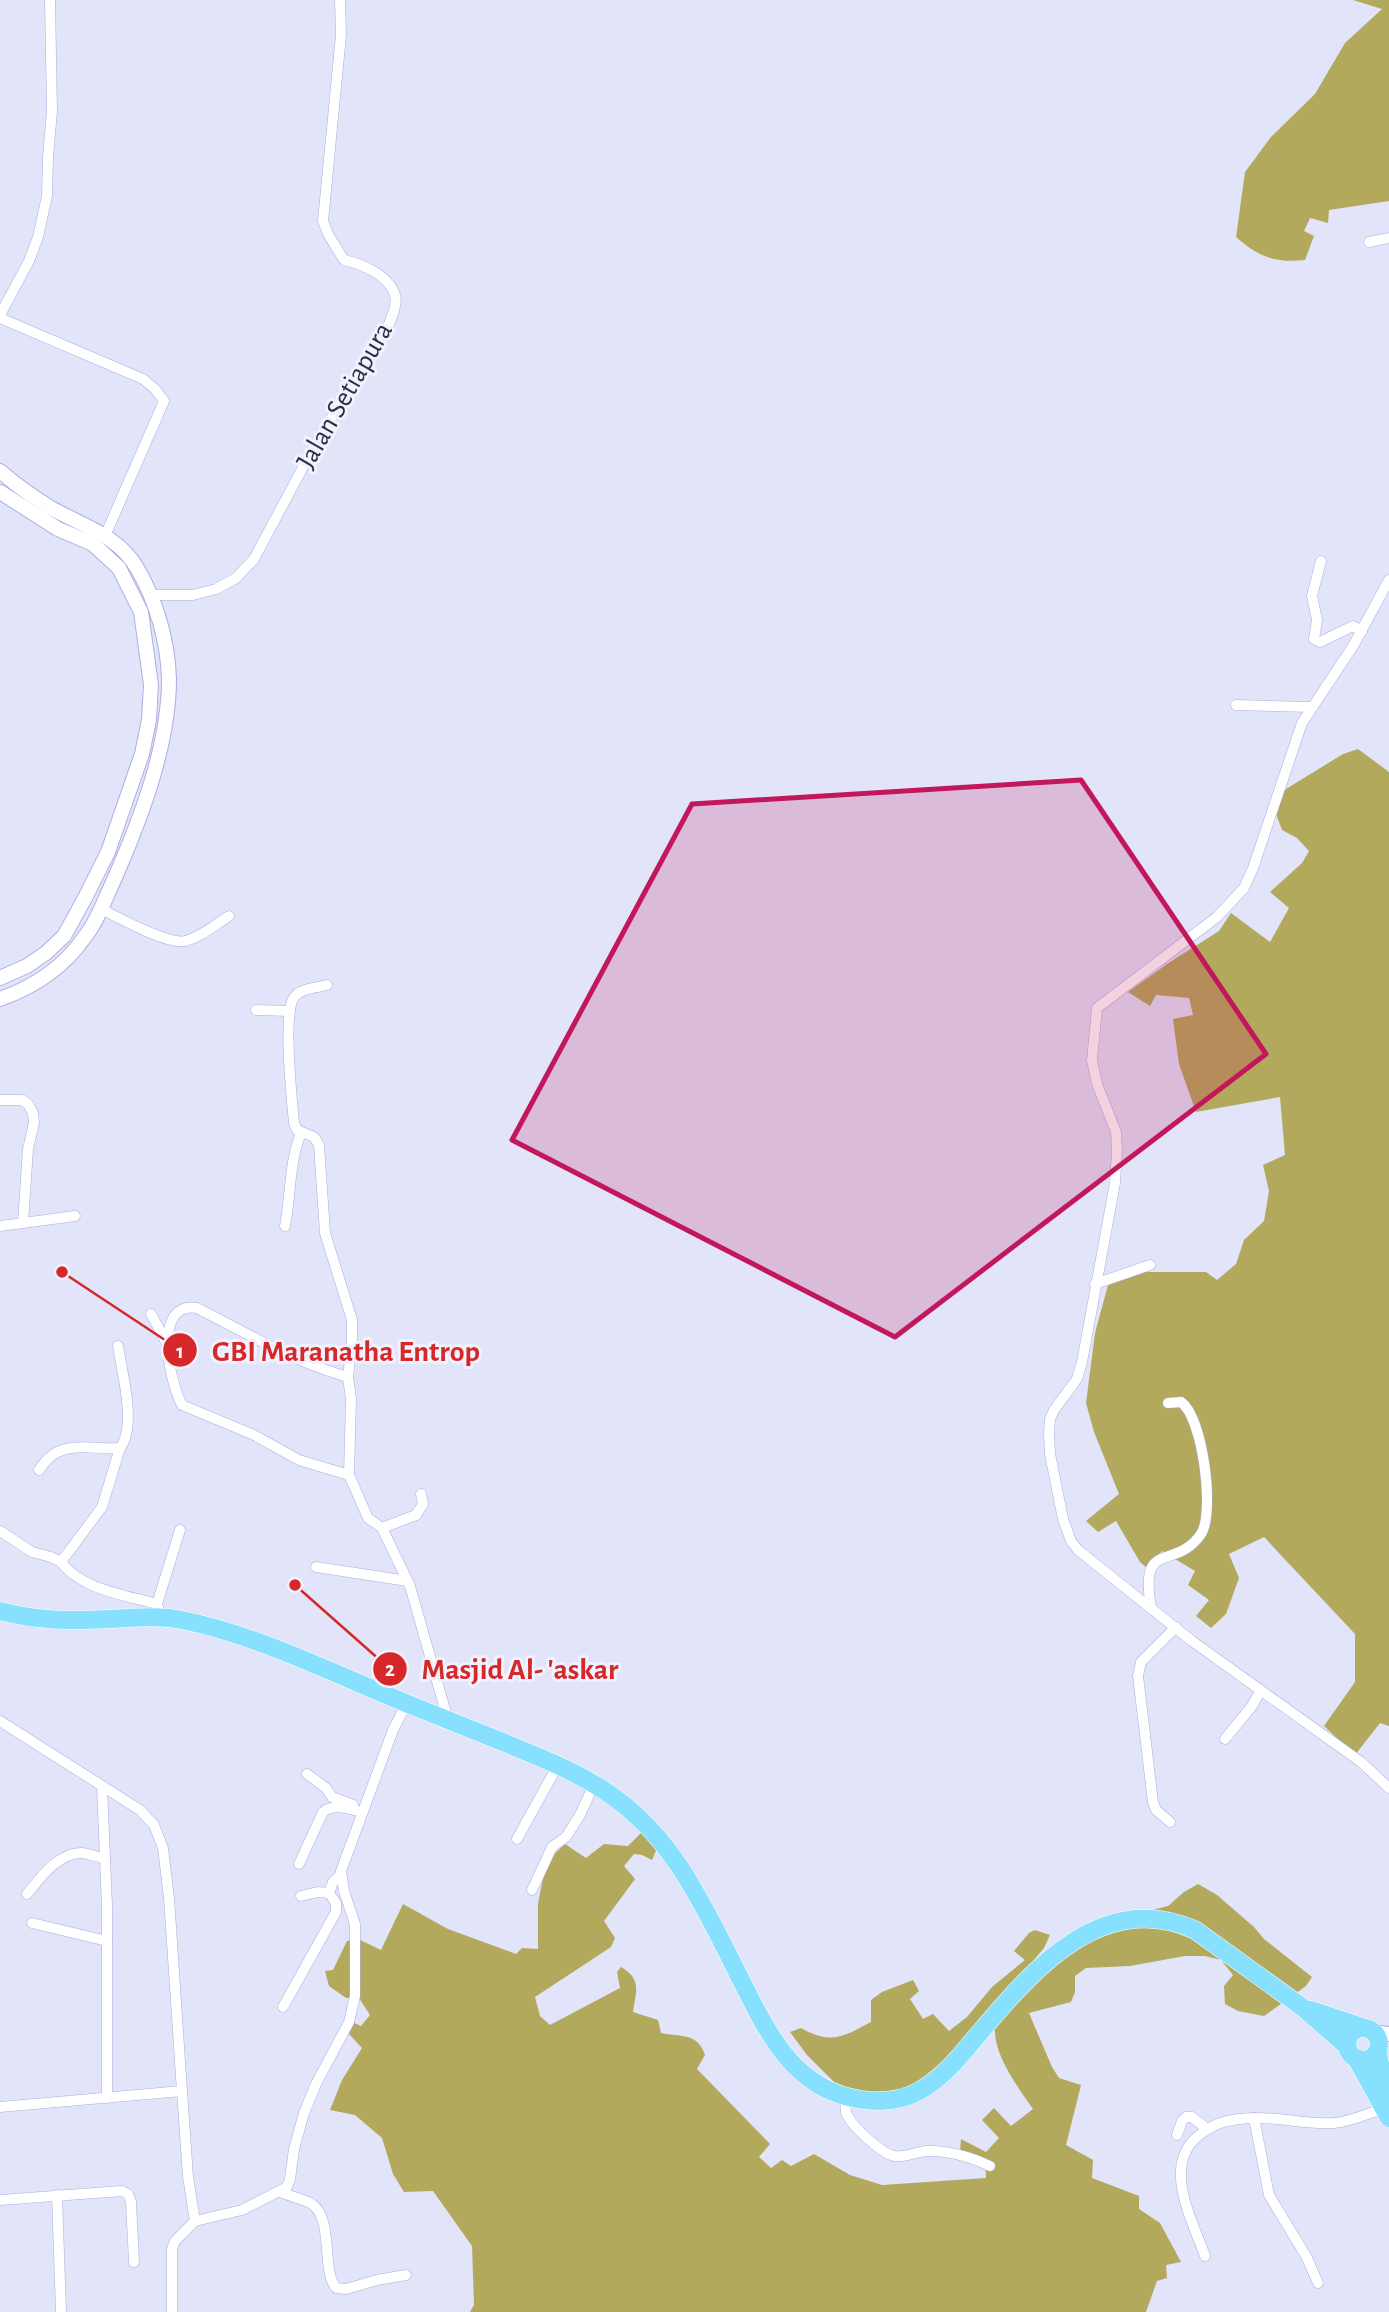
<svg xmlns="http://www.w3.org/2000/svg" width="1389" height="2312" viewBox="0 0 1389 2312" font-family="'Alegreya Sans',sans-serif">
<rect width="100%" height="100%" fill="#e2e4fa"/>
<g fill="#b3a95c">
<path d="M1353,0H1389V201L1329,210L1328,223L1310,218L1304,231L1314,236L1305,260C1274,263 1259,257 1236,237L1245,172L1271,137L1315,94L1345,43L1382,9Z"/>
<polygon points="1358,749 1389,772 1389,1726 1380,1723 1355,1755 1324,1726 1355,1682 1355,1634 1264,1537 1229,1554 1239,1578 1226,1614 1211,1628 1196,1616 1209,1600 1188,1585 1195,1571 1162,1551 1147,1568 1140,1562 1116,1521 1098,1532 1086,1521 1119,1494 1094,1432 1086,1403 1095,1333 1108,1285 1143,1272 1206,1272 1217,1280 1236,1264 1244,1240 1264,1221 1269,1191 1263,1165 1285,1155 1280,1097 1196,1112 1179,1064 1173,1019 1193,1015 1189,998 1156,995 1150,1006 1128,992 1167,964 1219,931 1231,913 1270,942 1289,908 1270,892 1302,863 1309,851 1297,838 1282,830 1273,806 1286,789 1343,754"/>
<path d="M645,1829L658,1846L652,1860L642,1855L634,1854L624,1866L635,1879L604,1921L615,1938L611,1947L535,1997L540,2016L550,2025L620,1988L617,1972L621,1967C642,1979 636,1991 633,2012L658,2020L661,2033C682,2037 698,2033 705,2055L697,2069L770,2144L759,2157L771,2168L782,2160L791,2166L814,2154L850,2175L882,2185L986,2178L985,2160L960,2152L961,2139L986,2152L999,2138L982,2120L994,2108L1011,2126L1033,2109C1019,2089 995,2057 995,2031L984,2024L949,2066L889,2096L839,2087L807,2055L790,2032L801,2028C831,2045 843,2037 871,2022V2000L882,1992L913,1980L919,1991L910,1999L923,2019L933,2014L949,2031L967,2017L992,1987L1025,1960L1014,1951L1029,1933L1035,1930L1050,1935L1044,1948L1029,1966L1035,1976L1059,1960L1063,1938L1079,1929L1168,1906L1184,1892L1198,1884L1217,1895L1254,1927L1264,1939L1312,1977L1306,1986L1264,2016L1238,2011L1225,2004L1224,1986L1233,1975L1221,1960L1205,1956H1185L1130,1966L1086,1968L1075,1976V1992L1071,2002L1029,2013L1052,2067L1059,2078L1081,2085L1066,2145L1093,2160L1092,2178L1139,2196V2209L1160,2223L1181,2262L1166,2265L1167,2278L1157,2281L1146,2312H470L474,2305L472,2246L433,2191L404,2192L393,2174L382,2138L355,2115L330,2110L342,2080L362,2048L348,2033L352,2022L361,2026L370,2015L359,1998H346L329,1986L325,1971L333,1970L347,1941L358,1939L381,1950L403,1904L448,1929L516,1954L522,1948L538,1949V1904L542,1883L548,1860L565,1844L586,1858L604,1844L628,1846Z"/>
</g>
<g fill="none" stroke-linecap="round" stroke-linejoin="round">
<defs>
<g id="street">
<polyline points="1369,242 1389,238"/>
<polyline points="0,315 29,261 38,237 47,196 48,157 52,111 50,0"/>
<polyline points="0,318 143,379 155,389 164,401 105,536"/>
<polyline points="1321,561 1312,596 1317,620 1314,639 1320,642 1353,626 1362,631"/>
<polyline points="1389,580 1353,646 1302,723 1253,868 1244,888 1217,917 1097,1008 1092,1060 1097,1084 1116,1132 1117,1151 1115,1183 1082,1362 1077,1379 1054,1410 1050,1419 1049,1433 1050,1454 1063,1519 1071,1541 1078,1550 1192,1641 1361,1762 1389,1788"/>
<path d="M150,595H193L216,589L236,578L254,559L318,439L387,329C391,319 398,305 395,295C389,275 362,264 344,260L328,234L323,221L341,35L340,0"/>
<polyline points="1236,705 1312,707"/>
<path d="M101,909C117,917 168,945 185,941C200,938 216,924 229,916"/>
<path d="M327,985C316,988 299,988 293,999C283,1017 292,1100 294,1123L297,1130L314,1137L319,1145L325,1233L352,1320V1341L348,1377L351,1399L349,1475L368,1518L382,1528L410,1586L448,1720"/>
<polyline points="256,1010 290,1011"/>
<polyline points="0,1100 22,1100 28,1104 33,1113 34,1123 28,1149 23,1223"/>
<polyline points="0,1226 75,1216"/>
<path d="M285,1226C291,1195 289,1163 301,1133"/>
<polyline points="1095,1284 1150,1265"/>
<polyline points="151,1314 167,1344"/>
<path d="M348,1377C293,1362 247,1333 197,1308C151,1301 170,1383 182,1405L254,1435L299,1460L349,1475"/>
<path d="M120,1448L102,1507L61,1562C82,1590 126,1595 157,1604L161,1616"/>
<path d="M39,1470C60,1437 87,1450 120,1448C137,1426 122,1373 118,1346"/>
<polyline points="382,1528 416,1515 423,1504 421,1494"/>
<polyline points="0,1531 32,1552 51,1557 61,1562"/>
<polyline points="316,1567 408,1581"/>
<polyline points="157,1604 180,1530"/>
<path d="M1151,1607C1139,1537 1175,1572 1201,1534C1215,1513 1203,1417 1181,1402L1168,1403"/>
<polyline points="0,1721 140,1810 154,1825 163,1848 169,1898 182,2091 0,2107"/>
<polyline points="1225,1739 1252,1706 1261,1690"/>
<polyline points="307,1774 326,1788 332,1797 353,1805"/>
<polyline points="102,1786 107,1906 107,2098"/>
<polyline points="1170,1822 1156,1810 1153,1802 1138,1676 1141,1662 1176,1627"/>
<polyline points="517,1839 558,1765"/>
<path d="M299,1864L323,1812C334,1803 349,1809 362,1812"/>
<polyline points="532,1890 552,1847 566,1837 580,1815 594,1784"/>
<path d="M27,1894C40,1878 59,1852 82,1853C89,1854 97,1857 105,1858"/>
<polyline points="301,1896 318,1892 329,1893"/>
<polyline points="32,1923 107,1941"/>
<polyline points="283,2007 336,1912 336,1903 329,1893 333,1882 340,1875"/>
<polyline points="182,2091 188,2177 195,2221 242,2210 287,2187 290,2179 294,2149 304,2113 316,2084 349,2022 355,1996 355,1924 344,1891 341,1871 393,1730 407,1703"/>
<path d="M846,2096C846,2101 845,2107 846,2112C850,2125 881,2153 894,2156C904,2158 916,2152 926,2151C948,2150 971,2157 990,2166"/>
<polyline points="1254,2118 1269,2195 1306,2256 1318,2283"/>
<polyline points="1177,2135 1182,2121 1186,2117 1192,2117 1207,2129"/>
<path d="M280,2192C289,2196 306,2200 312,2204C334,2220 321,2269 336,2288L346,2289L377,2280L406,2275"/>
<polyline points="57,2195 61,2312"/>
<polyline points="0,2200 122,2191 128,2194 131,2202 134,2262"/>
<path d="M1205,2256C1191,2217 1160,2162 1202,2133C1218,2121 1233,2119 1253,2118C1279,2117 1307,2125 1334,2123C1350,2122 1369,2113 1385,2108"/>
<polyline points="172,2312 172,2249 175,2241 195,2221"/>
</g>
<g id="secondary">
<path d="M0,471C16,485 33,497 51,508C81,525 119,536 137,568C156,600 168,641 169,679C169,746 140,821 113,882C104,901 97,922 84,938C63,968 34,987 0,999"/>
<polyline points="0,492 58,529 93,544 119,568 141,612 151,685 149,720 142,754 108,852 85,898 64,936 46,953 27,966 0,978"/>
<polyline points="1373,2032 1389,2034"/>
</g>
<g id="highway">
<path d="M0,1611C36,1621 72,1621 109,1619C133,1618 158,1615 182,1620C260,1636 334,1674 408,1704C442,1718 476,1731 510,1745C546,1760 583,1774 615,1798C648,1822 675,1856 695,1892C711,1919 725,1948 739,1976C763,2023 786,2077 841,2095C867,2103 895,2104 919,2091C945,2077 963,2052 982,2030C1035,1967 1104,1889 1195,1930L1302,2007L1348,2047"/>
<polyline points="1311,2010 1365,2028"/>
<circle cx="1363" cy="2044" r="16"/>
<polyline points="1377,2051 1389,2102"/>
<polyline points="1356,2058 1389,2118"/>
</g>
</defs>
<use href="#street" stroke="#aaade3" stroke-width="11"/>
<use href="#secondary" stroke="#aaade3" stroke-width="16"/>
<use href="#highway" stroke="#fff" stroke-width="19"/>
<use href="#street" stroke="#fff" stroke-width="10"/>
<use href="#secondary" stroke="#fff" stroke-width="14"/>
<use href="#highway" stroke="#87e0fe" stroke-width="18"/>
</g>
<path fill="#c2185b" fill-opacity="0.2" stroke="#c2185b" stroke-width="5" stroke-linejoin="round" d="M1081,780L1266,1054L895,1337L512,1140L692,804Z"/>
<g text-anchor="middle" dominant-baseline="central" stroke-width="6" stroke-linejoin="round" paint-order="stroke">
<g font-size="28" fill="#2d2e44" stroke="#f1f2fd">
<text transform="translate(345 396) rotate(-60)">Jalan Setiapura</text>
</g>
</g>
<path fill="none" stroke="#d62828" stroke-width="2.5" d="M62 1272L180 1350M295 1585L390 1669"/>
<g fill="#d62828" stroke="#f1f2fd" stroke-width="2.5">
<circle cx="62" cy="1272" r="7"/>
<circle cx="295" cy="1585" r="7"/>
<circle cx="180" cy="1350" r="18"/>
<circle cx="390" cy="1669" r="18"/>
</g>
<g font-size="21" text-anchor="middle" font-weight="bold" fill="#fff">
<text x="180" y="1358">1</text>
<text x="390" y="1676">2</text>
</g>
<g font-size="30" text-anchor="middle" font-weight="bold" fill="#d62828" stroke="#f1f2fd" stroke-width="6" stroke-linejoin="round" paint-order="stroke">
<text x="346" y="1361">GBI Maranatha Entrop</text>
<text x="520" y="1679">Masjid Al- 'askar</text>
</g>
</svg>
